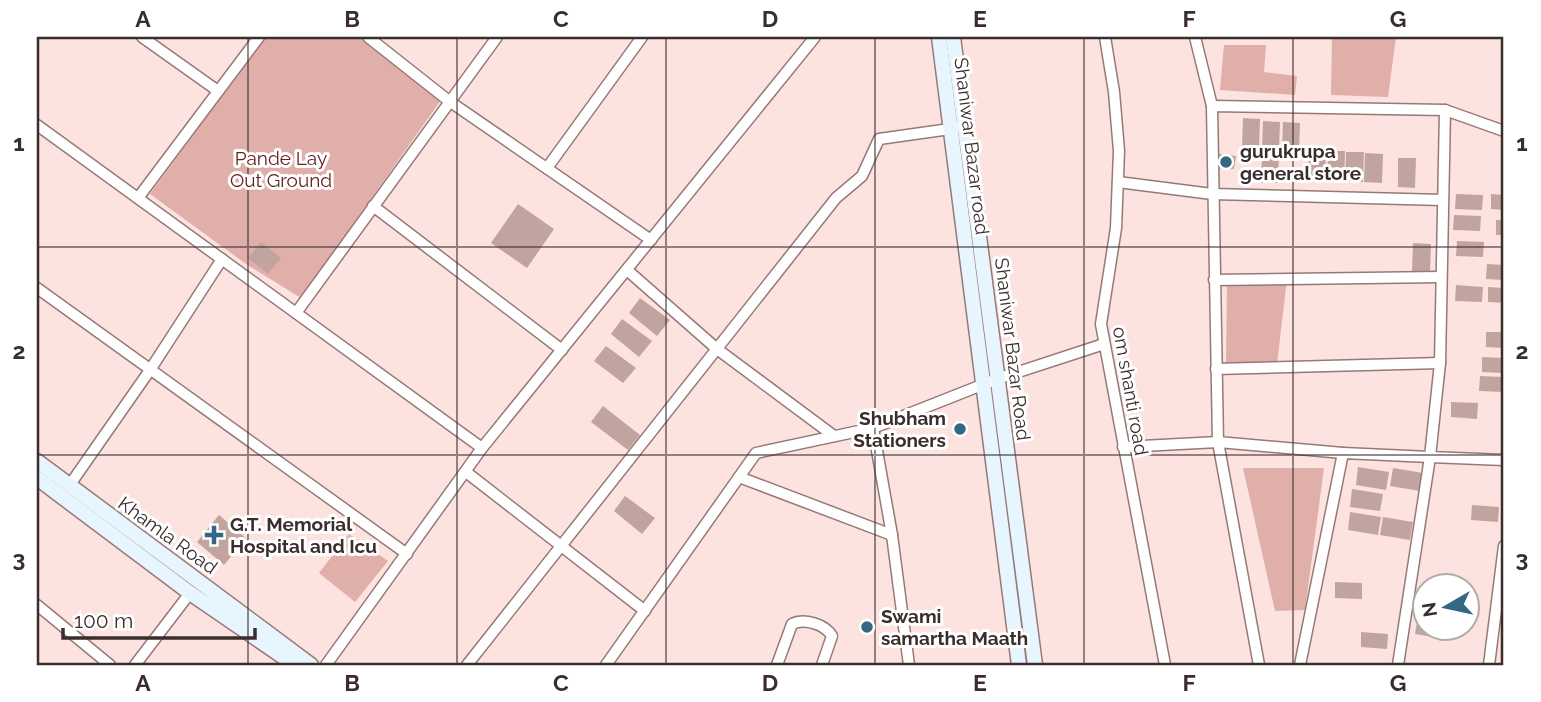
<svg xmlns="http://www.w3.org/2000/svg" width="1541" height="702" viewBox="0 0 1541 702" font-family="Raleway,sans-serif">
<rect width="100%" height="100%" fill="#fce3e0"/>
<g fill="#e0afaa">
<polygon points="265,37 360,37 441,100 301,298 246,264 150,194"/>
<polygon points="1332,37 1396,37 1388,97 1331,95"/>
<polygon points="1224,45 1266,45 1264,72 1297,76 1295,95 1220,90"/>
<polygon points="1287,279 1277,364 1226,363 1227,280"/>
<polygon points="1243,468 1324,468 1305,610 1275,611"/>
<polygon points="349,534 388,561 355,602 319,573"/>
</g>
<g fill="#c1a3a0">
<polygon points="1243,118 1260,119 1259,148 1242,148"/>
<polygon points="1263,121 1280,122 1279,151 1262,150"/>
<polygon points="1283,122 1300,123 1299,152 1282,151"/>
<polygon points="1309,151 1326,152 1325,181 1308,181"/>
<polygon points="1328,151 1345,151 1344,181 1327,180"/>
<polygon points="1346,152 1364,152 1363,182 1345,181"/>
<polygon points="1262,153 1279,154 1278,183 1261,183"/>
<polygon points="1365,153 1383,154 1382,183 1364,182"/>
<polygon points="1219,154 1236,156 1234,169 1216,168"/>
<polygon points="1398,158 1416,158 1415,188 1398,187"/>
<polygon points="1456,194 1483,195 1482,210 1455,209"/>
<polygon points="1491,194 1504,195 1504,210 1491,209"/>
<polygon points="518,204 554,229 527,268 491,243"/>
<polygon points="1454,215 1481,216 1480,231 1453,230"/>
<rect x="1496" y="220" width="8" height="15"/>
<polygon points="1457,241 1484,242 1483,257 1456,256"/>
<polygon points="261,242 281,258 268,274 248,258"/>
<polygon points="1413,243 1431,244 1430,273 1412,272"/>
<polygon points="1487,264 1504,265 1504,280 1486,279"/>
<polygon points="1456,285 1483,287 1482,302 1455,301"/>
<polygon points="1488,287 1504,288 1504,303 1488,302"/>
<polygon points="640,298 670,320 657,336 629,313"/>
<polygon points="622,319 652,341 639,357 611,334"/>
<polygon points="1486,332 1504,332 1504,348 1486,347"/>
<polygon points="606,346 636,368 623,383 594,361"/>
<polygon points="1482,357 1504,358 1504,373 1482,372"/>
<polygon points="1480,376 1504,377 1504,392 1479,391"/>
<polygon points="1451,402 1478,403 1477,419 1451,417"/>
<polygon points="603,406 640,435 628,450 591,422"/>
<polygon points="1358,467 1389,472 1386,490 1356,485"/>
<polygon points="1393,468 1423,473 1420,491 1390,486"/>
<polygon points="1352,489 1383,494 1380,511 1350,507"/>
<polygon points="625,496 655,518 642,534 614,511"/>
<polygon points="1472,505 1499,507 1498,522 1471,520"/>
<polygon points="1350,512 1381,517 1378,535 1348,530"/>
<polygon points="219,515 246,538 224,565 197,542"/>
<polygon points="1383,517 1413,522 1410,540 1380,535"/>
<polygon points="1335,582 1362,583 1362,599 1335,598"/>
<polygon points="1418,616 1426,618 1426,628 1447,628 1445,639 1415,634"/>
<polygon points="1361,632 1388,634 1387,649 1361,647"/>
</g>
<g fill="none" stroke-linecap="round" stroke-linejoin="round">
<defs>
<g id="street">
<polyline points="142,37 218,91"/>
<polyline points="368,37 449,101 651,240"/>
<polyline points="1105,37 1114,92 1119,151 1116,228 1101,324 1165,665"/>
<polyline points="1195,37 1212,106"/>
<polyline points="1445,110 1504,131"/>
<polyline points="37,125 482,448"/>
<polyline points="547,168 642,37"/>
<polyline points="1118,182 1212,194 1443,200"/>
<polyline points="138,198 259,37"/>
<polyline points="373,206 562,350"/>
<polyline points="627,270 717,349 834,436"/>
<polyline points="1214,280 1441,277"/>
<polyline points="37,288 407,554"/>
<polyline points="296,313 497,37"/>
<polyline points="1216,369 1440,363"/>
<polyline points="873,428 892,535 909,665"/>
<polyline points="1123,447 1218,442 1259,665"/>
<polyline points="1343,453 1218,442 1212,106 1445,110 1440,363 1430,457 1504,460"/>
<polyline points="466,472 645,611"/>
<polyline points="739,477 892,535"/>
<polyline points="69,486 150,370 222,259"/>
<polyline points="37,605 110,665"/>
<polyline points="135,665 190,593"/>
<polyline points="326,665 482,448 815,37"/>
<polyline points="467,665 836,198 862,176 879,139 957,128"/>
<polyline points="606,665 756,453 873,428 997,379 1104,344"/>
<path d="M777,665L792,624C804,618 825,624 832,636L822,665"/>
<polyline points="1300,665 1343,453 1430,457 1398,665"/>
<polyline points="1489,665 1504,546"/>
</g>
<g id="secondary">
<polyline points="939,37 1019,665"/>
<polyline points="953,37 1035,665"/>
<polyline points="37,461 311,665"/>
<polyline points="37,478 190,593 295,665"/>
</g>
</defs>
<use href="#street" stroke="#967977" stroke-width="13"/>
<use href="#secondary" stroke="#967977" stroke-width="17"/>
<use href="#street" stroke="#fff" stroke-width="10"/>
<use href="#secondary" stroke="#e7f5fe" stroke-width="14"/>
</g>
<path fill="none" stroke="#3a2e2d" stroke-width="2" stroke-opacity="0.55" d="M248,37V665M457,37V665M666,37V665M875,37V665M1084,37V665M1293,37V665M37,247H1504M37,455H1504"/>
<g fill="#336784" stroke="#fff" stroke-width="2.5">
<circle cx="1226" cy="162" r="7"/>
<circle cx="960" cy="429" r="7"/>
<path d="M210.5 524.5h7v7h7v7h-7v7h-7v-7h-7v-7h7z"/>
<circle cx="867" cy="627" r="7"/>
</g>
<g text-anchor="middle" dominant-baseline="central" stroke-width="6" stroke-linejoin="round" paint-order="stroke">
<g font-size="19" fill="#3a2e2d" stroke="#fff">
<text transform="translate(972 146) rotate(83)">Shaniwar Bazar road</text>
<text transform="translate(1013 349) rotate(83)">Shaniwar Bazar Road</text>
<text transform="translate(1131 391) rotate(80)">om shanti road</text>
<text transform="translate(168 535) rotate(36)">Khamla Road</text>
</g>
<g font-size="19" font-weight="bold" fill="#3a2e2d" stroke="#fff" text-anchor="start">
<text x="1240" y="151">gurukrupa<tspan x="1240" dy="22">general store</tspan></text>
<text x="946" y="418" text-anchor="end">Shubham<tspan x="946" dy="22">Stationers</tspan></text>
<text x="230" y="524">G.T. Memorial<tspan x="230" dy="22">Hospital and Icu</tspan></text>
<text x="881" y="616">Swami<tspan x="881" dy="22">samartha Maath</tspan></text>
</g>
<g font-size="19" fill="#652020" stroke="#fff">
<text x="281" y="158">Pande Lay<tspan x="281" dy="22">Out Ground</tspan></text>
</g>
</g>
<rect width="1541" height="702" fill="none" stroke="#ffffff" stroke-width="77"/>
<g transform="translate(1446 607) rotate(261)"><circle r="33" fill="#ffffff" stroke="#b0abab" stroke-width="2"/>
<path d="M0-5L12 26L0 18L-12 26Z" fill="#336784"/>
<text y="-10" font-size="19" font-weight="bold" text-anchor="middle" fill="#3a2e2d">N</text>
</g>
<path d="M63 628v10h192v-10" fill="none" stroke="#3a2e2d" stroke-width="3.5"/>
<text x="74" y="628" font-size="21" fill="#3a2e2d" stroke="#ffffff" stroke-width="5" paint-order="stroke">100 m</text>
<rect x="38" y="38" width="1464" height="626" fill="none" stroke="#3a2e2d" stroke-width="2.5"/>
<g font-size="23" text-anchor="middle" font-weight="bold" fill="#3a2e2d">
<text x="143" y="27">A</text>
<text x="352" y="27">B</text>
<text x="561" y="27">C</text>
<text x="770" y="27">D</text>
<text x="980" y="27">E</text>
<text x="1189" y="27">F</text>
<text x="1398" y="27">G</text>
<text x="19" y="151">1</text>
<text x="1522" y="151">1</text>
<text x="19" y="359">2</text>
<text x="1522" y="359">2</text>
<text x="19" y="567">3</text>
<text x="1522" y="567">3</text>
<text x="143" y="691">A</text>
<text x="352" y="691">B</text>
<text x="561" y="691">C</text>
<text x="770" y="691">D</text>
<text x="980" y="691">E</text>
<text x="1189" y="691">F</text>
<text x="1398" y="691">G</text>
</g>
</svg>
